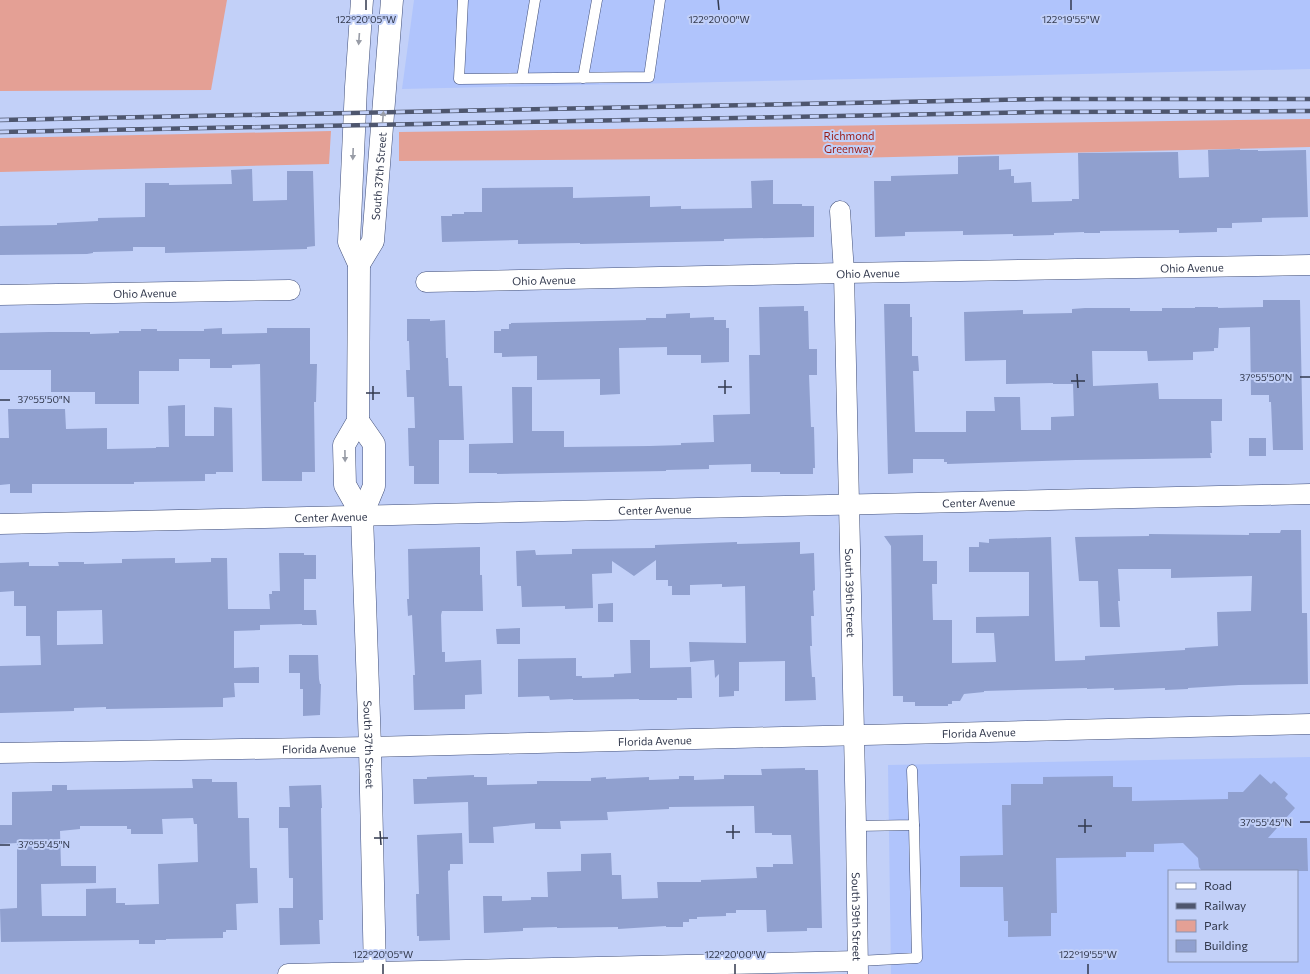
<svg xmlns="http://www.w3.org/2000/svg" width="1310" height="974" viewBox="0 0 1310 974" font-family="Commissioner,sans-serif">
<rect width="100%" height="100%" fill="#c2d0f8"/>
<g fill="#b0c4fc" fill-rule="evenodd">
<polygon points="414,0 1310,0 1310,69 402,89"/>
<path d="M1310,757V974H891L888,765ZM1169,871H1297V961H1169Z"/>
</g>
<g fill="#e4a095">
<polygon points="0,0 227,0 211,90 0,91"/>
<polygon points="1310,119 1310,147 852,158 399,161 399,132"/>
<polygon points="331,131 329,164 0,172 0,138"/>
</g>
<g fill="#90a0cf" fill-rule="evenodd">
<polygon points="1240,149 1240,150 1258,150 1258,151 1306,150 1308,217 1262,218 1262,222 1232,223 1232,228 1217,228 1217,232 1179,233 1179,230 1100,231 1100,233 1084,233 1084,232 1054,233 1054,235 1013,236 1013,234 963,235 963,231 905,232 905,236 875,237 874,181 891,181 891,176 958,174 958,157 999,156 999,170 1011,169 1011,176 1014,176 1014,183 1031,182 1032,202 1072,201 1072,199 1079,199 1078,153 1178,152 1179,178 1209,177 1208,150"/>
<polygon points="252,169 253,201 287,200 287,171 313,171 315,246 307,247 307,249 165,253 165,247 133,247 133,251 93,252 93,253 87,254 0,255 0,226 57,225 57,223 98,221 98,218 145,217 145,183 169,183 169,185 232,184 231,170"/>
<polygon points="773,180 773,204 802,204 802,206 814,206 814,237 724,239 724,241 580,244 580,243 518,244 518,240 442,242 441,216 452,216 452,214 464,214 464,212 482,212 482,188 573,187 573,198 650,196 650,207 681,206 681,209 752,208 751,181"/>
<polygon points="1263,300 1300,300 1303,450 1273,450 1271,402 1269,402 1269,395 1251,395 1250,327 1219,328 1218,348 1214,348 1214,351 1193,352 1193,360 1148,361 1147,351 1092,351 1093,386 1158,383 1159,399 1222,399 1222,421 1211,421 1212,453 1210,453 1211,458 1076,460 947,464 947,462 944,462 944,459 913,459 913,473 888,474 884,304 910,304 910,317 912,317 912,356 918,356 919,371 913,371 915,432 966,432 966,411 995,411 994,397 1020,397 1021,430 1051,430 1051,417 1074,416 1073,384 1053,384 1053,383 1006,384 1006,360 965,361 964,312 1023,310 1023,314 1072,313 1072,309 1085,308 1130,308 1130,311 1162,311 1162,308 1195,308 1195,307 1218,307 1218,308 1263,307"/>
<polygon points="804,306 804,311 808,311 809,349 817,349 817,375 809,375 811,427 814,427 815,468 813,468 813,474 780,474 780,472 751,472 751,464 709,465 709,469 666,470 666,471 497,474 497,473 469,473 469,444 513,443 512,387 532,387 532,431 564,431 564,447 650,446 681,445 681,443 714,442 713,415 750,414 749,355 760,355 759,307"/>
<polygon points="690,313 690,318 714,317 714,320 726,320 726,328 729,328 729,362 701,363 701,355 667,355 667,347 619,348 620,394 600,395 600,379 537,380 537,356 502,357 502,353 494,353 494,331 501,331 501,329 509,329 509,324 511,324 511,323 646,320 646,318 666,318 666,314"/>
<polygon points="407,319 430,319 430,321 445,320 446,358 448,358 449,386 462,386 464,440 439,440 439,484 414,484 414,466 409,466 408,428 415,428 414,397 407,397 406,370 410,370 409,341 407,341"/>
<polygon points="222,328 222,334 267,333 267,328 310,328 310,364 317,364 316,402 314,402 315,472 302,472 302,481 262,481 260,364 232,365 232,368 210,368 210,359 179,359 179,371 139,371 139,404 95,404 95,392 51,392 51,370 0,370 0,333 49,332 90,332 90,334 119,333 119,331 141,331 141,329 157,329 157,331 204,331 204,329"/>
<polygon points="185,405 185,436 214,436 214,407 232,408 233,472 216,472 216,474 205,474 205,481 134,482 134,484 32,484 32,493 10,493 10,484 0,485 0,438 9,438 8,409 65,409 66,429 107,428 107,449 156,448 156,447 169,447 168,406"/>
<rect x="1249" y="438" width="17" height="18"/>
<polygon points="1281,530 1301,530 1302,613 1307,613 1308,684 1239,685 1188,688 1188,689 1165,690 1165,688 1114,690 1114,688 1087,689 1087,688 984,691 984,692 964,694 960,701 952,701 952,704 948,704 948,706 915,706 915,702 903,702 903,696 893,696 891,546 884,536 923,535 923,561 937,561 937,584 932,584 933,620 952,620 952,663 996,662 994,633 976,633 976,617 1029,616 1029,572 969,572 969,547 979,547 979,542 989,543 989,539 1051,537 1055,661 1085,660 1085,656 1185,650 1185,648 1218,646 1217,612 1251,611 1252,576 1171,578 1171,569 1118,569 1120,601 1118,601 1120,627 1100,627 1098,581 1079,581 1075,537 1149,536 1149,534 1249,535 1249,533 1280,533"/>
<polygon points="737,542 737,544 800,542 800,554 814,553 815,590 813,591 814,616 811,616 812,646 810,646 812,677 815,677 816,700 785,701 785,661 739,662 739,691 734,691 734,696 719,697 719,674 715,678 714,660 690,662 689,642 746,643 745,586 722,587 722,584 690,585 690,595 672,595 672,586 668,586 668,580 656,580 656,560 634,576 612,561 612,573 592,574 593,608 565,609 565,606 522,607 521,586 517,586 516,551 535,550 536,555 572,554 572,549 655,548 655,545"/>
<polygon points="480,547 480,575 482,575 483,611 442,611 441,615 442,652 445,652 445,662 481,660 482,694 465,695 465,709 414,710 413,675 415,675 412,615 408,616 407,599 409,599 408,549"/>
<path d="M279,553H304V555H316V579H304V610H316L317,625H302V624L260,625V630L234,631V668L259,667V683H234L235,697L223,698V707L106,709V707L74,708V711L0,713V666L41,665L40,636H26V606H14V591L0,592V563L29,562V566H59L58,562H84V564L122,563V559L175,558V563L211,562V558H227L228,609H270L269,594H272V591H280ZM102,610L103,644L57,645V611Z"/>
<polygon points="613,603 613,622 598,622 598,604"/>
<polygon points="520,628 520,644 497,644 496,629"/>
<polygon points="630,640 650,640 650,668 691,667 692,698 677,698 677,700 639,700 639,699 573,700 573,699 550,700 549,696 518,697 518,659 576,658 576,676 582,676 582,678 614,677 614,674 631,673"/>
<polygon points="289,655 318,655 319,679 320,684 321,684 320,715 303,716 303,689 300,689 300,673 289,673"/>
<polygon points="805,768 805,770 818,770 822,928 807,928 807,931 767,932 766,910 736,910 736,913 726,913 726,916 697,917 697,919 689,919 689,922 683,922 683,927 666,927 666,926 618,929 618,927 557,928 557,927 523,928 523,931 484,933 483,896 502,896 502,901 531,900 531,897 548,897 547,872 581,871 581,854 611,853 612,875 621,875 622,899 658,898 657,882 701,882 701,880 757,878 756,867 773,867 773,864 793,864 791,835 772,835 772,833 755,833 754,806 669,807 669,809 607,812 608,820 560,821 561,829 535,829 535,823 493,827 494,843 469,843 468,802 414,804 413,779 427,779 427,777 474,775 474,777 487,777 487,785 537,784 537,781 591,781 591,778 606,777 606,779 649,777 649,780 679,779 679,776 694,776 694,780 724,779 724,775 762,775 761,769"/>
<polygon points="1260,774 1271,784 1274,781 1288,794 1285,798 1295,808 1268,838 1307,838 1308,871 1202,871 1199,867 1198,858 1183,843 1154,844 1154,852 1126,852 1126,857 1056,858 1057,913 1051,913 1051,936 1008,937 1008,921 1004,921 1003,887 960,887 960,856 1003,855 1002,805 1011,805 1011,784 1043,784 1043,777 1113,776 1113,787 1132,787 1132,801 1228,799 1228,792 1243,792"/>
<path d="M192,779H212V782H237L238,818H249L250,868H257L258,903L236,904L237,930H226V932H223V938L166,939V940H155V944H139V940L1,942L0,909L17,908V843L0,844V825H12V792L52,791V785H67V790L193,788ZM193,818L194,824H197L198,862L158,864L159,904L125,905V903H116V888L86,889V916H42L41,884L96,883V866H61L60,831L80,829V826H127V829H131V834H163L162,819Z"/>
<polygon points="321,785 322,808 321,808 323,920 319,920 320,944 280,945 279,908 293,908 293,878 289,878 288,828 279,828 279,807 290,807 289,786"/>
<polygon points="462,833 463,864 450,864 450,870 448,871 450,940 419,941 419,936 417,936 416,894 419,894 417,835"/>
</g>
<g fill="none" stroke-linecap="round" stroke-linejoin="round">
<defs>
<g id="service">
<polyline points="463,0 459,79 649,77 660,0"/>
<polyline points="522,78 535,0"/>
<polyline points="583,78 597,0"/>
<polyline points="856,826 914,825 912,770"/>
<polyline points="858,961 917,958 914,825"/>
</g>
<g id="minor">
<path id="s1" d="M840,211L844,273L856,826L858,974"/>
<path id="s2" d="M426,282L844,273L1310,265"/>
<path id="s3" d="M0,295L290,290"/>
<path id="s4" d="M0,524L1310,494"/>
<path id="s5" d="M0,753L370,747L1310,724"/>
<polyline points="288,974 858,961"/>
</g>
<g id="tertiary">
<path id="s6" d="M359,264L373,241L392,0"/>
<path id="s7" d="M358,421L374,444V486L362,515L370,747L375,974"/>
<polyline points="362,515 345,485 344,445 358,421 359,264 349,242 356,87 362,0"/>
</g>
</defs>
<use href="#service" stroke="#414f79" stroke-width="11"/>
<use href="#minor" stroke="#414f79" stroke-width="21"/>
<use href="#tertiary" stroke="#414f79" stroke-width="23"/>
<use href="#service" stroke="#fff" stroke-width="10"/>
<use href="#minor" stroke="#fff" stroke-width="20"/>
<use href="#tertiary" stroke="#fff" stroke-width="22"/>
<defs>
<g id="rail">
<polyline points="0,120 1046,99 1310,99"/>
<polyline points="0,132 1046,112 1310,111"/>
</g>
</defs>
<use href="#rail" stroke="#4e566e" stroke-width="4.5"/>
<use href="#rail" stroke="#c2d0f8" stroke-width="3" stroke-dasharray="9" stroke-linecap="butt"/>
</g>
<defs><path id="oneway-solid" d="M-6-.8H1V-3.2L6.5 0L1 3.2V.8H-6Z"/></defs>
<g fill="#989ca6">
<use href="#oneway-solid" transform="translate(359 39) rotate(94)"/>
<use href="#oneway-solid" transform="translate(383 117) rotate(-85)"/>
<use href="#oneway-solid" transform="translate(353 154) rotate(92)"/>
<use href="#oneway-solid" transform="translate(345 456) rotate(89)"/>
</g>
<path fill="none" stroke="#32394d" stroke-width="1.5" d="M366,0V10M718,0L719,10M1071,0V10M1077,374L1078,388M1300,377H1310M725,380V394M1071,381H1085M373,386V400M718,387H732M366,393H380M0,400H10M1085,819V833M1300,822H1310M733,825V839M1078,826H1092M380,831L381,845M726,832H740M374,838H388M0,845H10M383,964V974M735,964V974M1088,964V974"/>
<g text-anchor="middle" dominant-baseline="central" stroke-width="4" stroke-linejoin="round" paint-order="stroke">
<g font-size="11" fill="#9b1a12" stroke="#c2d0f8">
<text x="849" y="135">Richmond<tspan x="849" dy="13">Greenway</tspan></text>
</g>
<g font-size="11" fill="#32394d" stroke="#c2d0f8">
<text stroke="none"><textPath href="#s6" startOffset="92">South 37th Street</textPath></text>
<text stroke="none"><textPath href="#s2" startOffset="766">Ohio Avenue</textPath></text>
<text stroke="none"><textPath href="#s2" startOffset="442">Ohio Avenue</textPath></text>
<text stroke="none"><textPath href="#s2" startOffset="118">Ohio Avenue</textPath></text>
<text stroke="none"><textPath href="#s3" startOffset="145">Ohio Avenue</textPath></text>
<text stroke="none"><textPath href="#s4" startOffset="979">Center Avenue</textPath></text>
<text stroke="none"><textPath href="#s4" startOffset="655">Center Avenue</textPath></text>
<text stroke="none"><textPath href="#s4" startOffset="331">Center Avenue</textPath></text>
<text stroke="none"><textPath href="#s1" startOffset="382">South 39th Street</textPath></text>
<text stroke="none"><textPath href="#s5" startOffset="979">Florida Avenue</textPath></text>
<text stroke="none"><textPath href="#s5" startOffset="655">Florida Avenue</textPath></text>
<text stroke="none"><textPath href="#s7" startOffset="331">South 37th Street</textPath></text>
<text stroke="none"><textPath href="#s5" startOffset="319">Florida Avenue</textPath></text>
<text stroke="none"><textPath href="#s1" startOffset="706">South 39th Street</textPath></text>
</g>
</g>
<g font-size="10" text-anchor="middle" fill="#32394d" stroke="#c2d0f8" stroke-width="4" stroke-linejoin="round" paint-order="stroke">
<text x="366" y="23">122°20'05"W</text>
<text x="719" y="23">122°20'00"W</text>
<text x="1071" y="23">122°19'55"W</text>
<text x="1266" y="381">37°55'50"N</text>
<text x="44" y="403">37°55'50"N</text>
<text x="1266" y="826">37°55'45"N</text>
<text x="44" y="848">37°55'45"N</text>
<text x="383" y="958">122°20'05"W</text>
<text x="735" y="958">122°20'00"W</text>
<text x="1088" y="958">122°19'55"W</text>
</g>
<rect x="1168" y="870" width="130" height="92" fill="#c2d0f8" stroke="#8894b4"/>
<rect x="1176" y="883" width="20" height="6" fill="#ffffff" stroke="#8894b4"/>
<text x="1204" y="890" font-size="12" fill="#32394d">Road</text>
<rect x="1176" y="903" width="20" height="6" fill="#4e566e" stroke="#8894b4"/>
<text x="1204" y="910" font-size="12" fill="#32394d">Railway</text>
<rect x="1176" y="920" width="20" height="12" fill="#e4a095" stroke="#8894b4"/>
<text x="1204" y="930" font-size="12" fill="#32394d">Park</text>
<rect x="1176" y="940" width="20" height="12" fill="#90a0cf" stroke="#8894b4"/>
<text x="1204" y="950" font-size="12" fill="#32394d">Building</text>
</svg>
